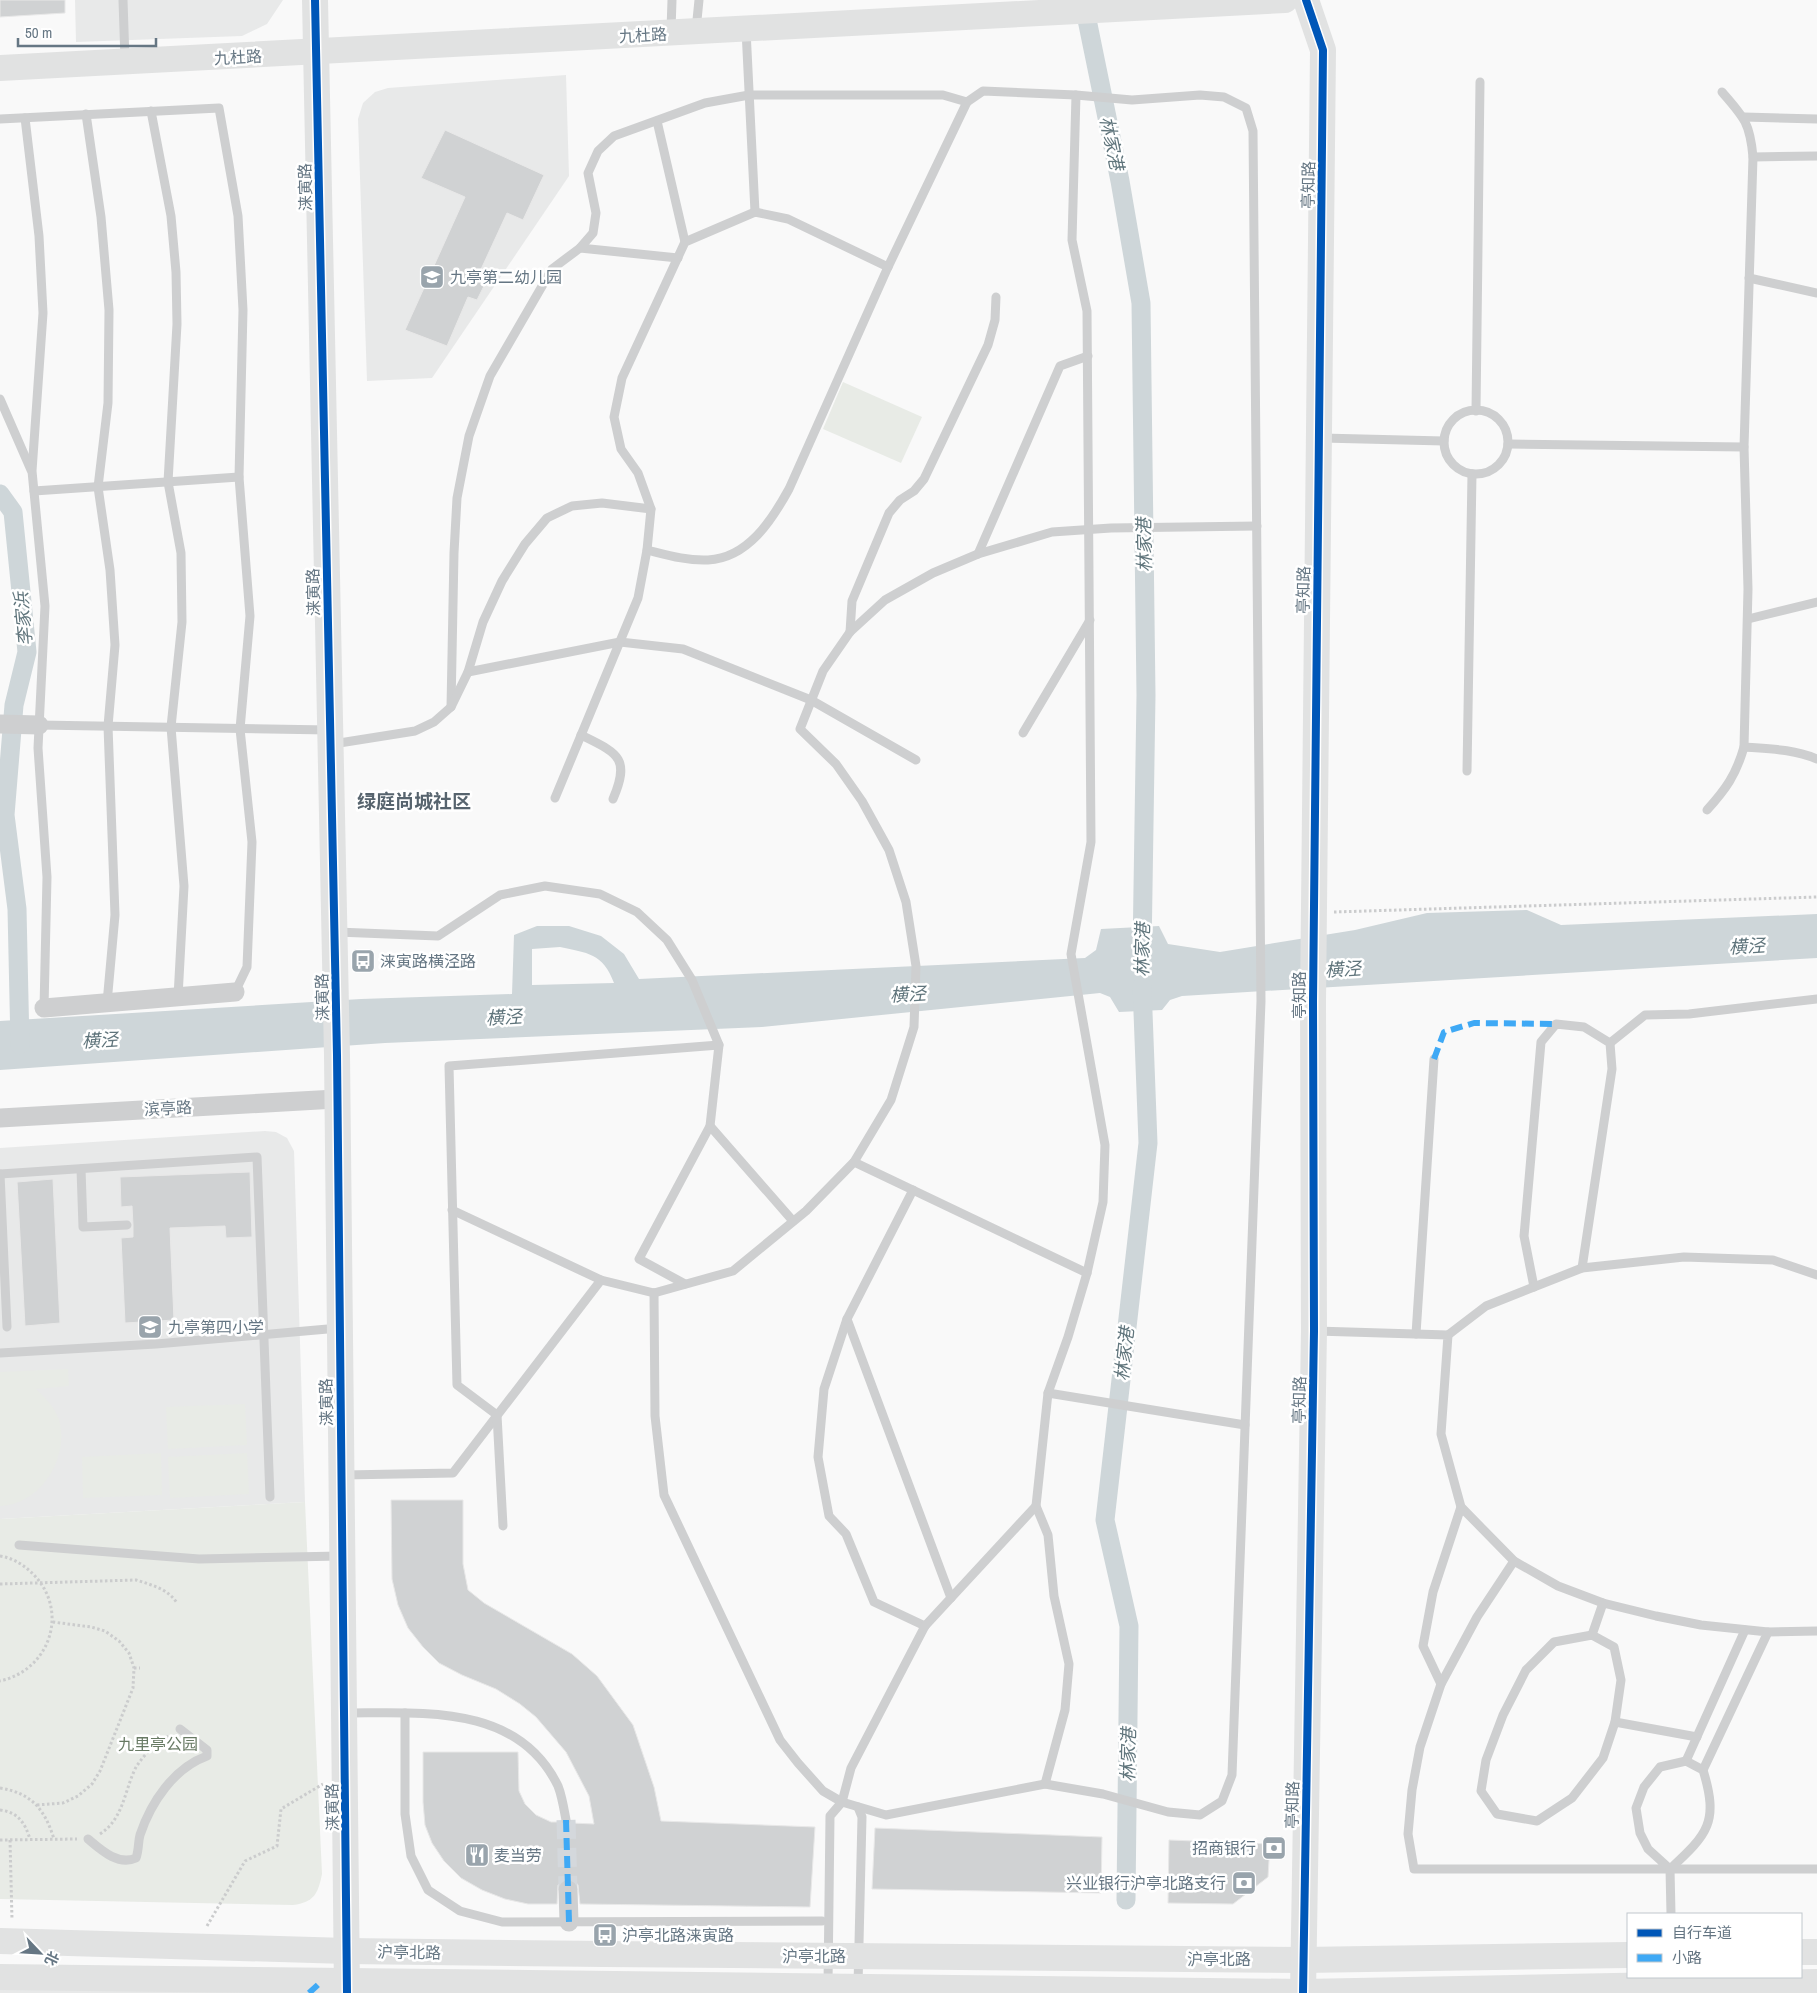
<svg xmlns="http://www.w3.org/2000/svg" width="1817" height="1993" viewBox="0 0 1817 1993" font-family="'Archivo Narrow','Noto Sans SC',sans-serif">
<rect width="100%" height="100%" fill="#f9f9f9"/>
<g fill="#e8e9e9">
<polygon points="75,0 283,0 267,24 242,36 76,42"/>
<polygon points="566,75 569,176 432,378 367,381 358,119 363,103 375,92 388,88"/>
<polygon points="265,1131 276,1132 287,1138 294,1151 305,1502 0,1519 0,1148"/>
<polygon points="0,1989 290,1993 0,1993"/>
</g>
<g fill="#e8ebe6">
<polygon points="843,382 922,417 901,463 823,429"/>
<path d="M68,1369L69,1386L36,1389C45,1398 55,1407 59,1420C70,1458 40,1505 0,1506V1372Z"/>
<polygon points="245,1404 247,1445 168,1449 166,1407"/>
<polygon points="161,1453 162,1495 83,1498 82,1457"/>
<polygon points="247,1453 249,1494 170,1498 168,1457"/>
<path d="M305,1502L322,1874C318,1894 314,1902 293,1905L0,1899V1519Z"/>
</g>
<path fill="#ced6d9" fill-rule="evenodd" d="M1527,910L1561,925L1817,914V958L1182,996L1170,1000L1162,1010L1119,1012L1110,997L1100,993L762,1027L385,1043L0,1070V1021L361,999L512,994L514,935L537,926H569L601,936L624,954L639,979L1085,958L1096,950L1101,929L1159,926L1168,944L1220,952L1355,930L1427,913ZM560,947C587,953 603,953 614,983L532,985V949Z"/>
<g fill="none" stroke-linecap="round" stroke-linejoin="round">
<g stroke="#ced6d9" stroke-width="19">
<polyline points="1083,0 1120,181 1141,303 1146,695 1142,953"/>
<polyline points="0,494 13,512 27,652 14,705 5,815 17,909 20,1045"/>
<polyline points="1126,1900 1129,1626 1105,1520 1148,1143 1142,986"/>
</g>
</g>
<g fill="#d0d2d3" stroke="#e8e8e8">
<polygon points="0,0 65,0 65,13 0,17"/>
<polygon points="445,130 544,175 523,220 507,213 477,278 486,282 477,300 468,297 447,346 405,330 465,197 421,178"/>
<polygon points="250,1172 252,1237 226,1238 225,1226 170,1228 174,1320 125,1323 121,1238 133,1237 133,1225 132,1206 121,1207 120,1177"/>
<polygon points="53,1179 60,1323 25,1326 17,1182"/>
<polygon points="391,1500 463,1500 463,1564 468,1590 484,1603 572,1654 597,1676 633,1725 654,1787 661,1821 815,1827 810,1907 580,1904 578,1885 574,1880 568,1879 563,1880 558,1885 557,1904 528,1904 505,1899 482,1890 461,1878 444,1861 432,1843 425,1825 423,1802 423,1752 518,1752 519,1791 525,1804 536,1815 551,1822 560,1822 564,1826 571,1823 594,1824 589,1796 566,1752 536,1717 520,1704 496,1689 462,1675 439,1663 423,1647 408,1628 398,1605 392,1579"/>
<polygon points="875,1828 1102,1837 1101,1893 872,1889"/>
<polygon points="1169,1840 1270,1844 1268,1877 1233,1904 1168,1903"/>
</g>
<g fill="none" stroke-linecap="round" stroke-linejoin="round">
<polyline stroke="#d4d8dc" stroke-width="19" stroke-dasharray="19 9" stroke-linecap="butt" points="566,1820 568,1890"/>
<g stroke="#cbcccd" stroke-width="3" stroke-dasharray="2.5 2.5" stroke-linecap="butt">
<polyline points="1334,912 1817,897"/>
<path d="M0,1556C13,1558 24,1565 33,1574C70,1611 50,1670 0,1681"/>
<path d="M0,1584L136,1580C152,1585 168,1589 177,1603"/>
<polyline points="134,1668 140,1668"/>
<path d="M0,1788C32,1793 45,1810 54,1839"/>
<polyline points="37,1805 63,1803 78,1796 92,1784 100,1771 133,1688 134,1668 129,1653 119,1641 105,1631 91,1627 53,1622"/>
<path d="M0,1810C18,1812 25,1823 30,1839"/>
<path d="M100,1834C123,1819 124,1793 135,1769C143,1755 155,1744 169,1736"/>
<polyline points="0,1840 77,1839"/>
<polyline points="10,1840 12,1920"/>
<polyline points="207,1926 245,1861 277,1846 281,1809 323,1784"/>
</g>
<g stroke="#cecfd0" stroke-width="9">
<polyline points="123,0 125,60"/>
<polyline points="671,30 672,0"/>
<polyline points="696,30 699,0"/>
<polyline points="746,30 755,212"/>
<polyline points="151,111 171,216 176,272 177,324 168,482 181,553 182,622 171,727 184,886 178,997"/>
<polyline points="86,114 101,217 109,310 108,403 98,487 110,570 115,645 108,726 115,915 107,1003"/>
<polyline points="1744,117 1817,119"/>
<polyline points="25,118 39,236 43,313 32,471 45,606 38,748 47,877 44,1008"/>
<polyline points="0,119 219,108 238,216 243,310 239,477 250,616 240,729 252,842 247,967 235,992"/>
<polyline points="657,121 685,242"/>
<polyline points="1753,157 1817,156"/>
<polyline points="580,248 678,258"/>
<polyline points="1749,278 1817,293"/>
<polyline points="0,399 31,470"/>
<circle cx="1476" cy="442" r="32"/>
<polyline points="1476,411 1480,82"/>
<polyline points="1322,438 1444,441"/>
<polyline points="1508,444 1744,447"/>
<polyline points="34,491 239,477"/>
<path d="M647,550C667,555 687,561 708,560C748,558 772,520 789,489L888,267L967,102"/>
<polyline points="978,554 1060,366 1088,356"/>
<polyline points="1748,619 1817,602"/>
<polyline points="850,632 852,601 889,513 900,500 914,491 924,479 988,345 995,320 996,297"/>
<polyline points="468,672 620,642 683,649 811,700 916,760"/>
<polyline points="451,707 454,553 457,498 469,436 490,376 552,269 580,248 593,233 596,213 588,173 598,151 614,136 705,103 749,95 943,95 967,102 983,91 1076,95 1132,100 1200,95 1224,97 1246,108 1253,131 1261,1001 1232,1775 1222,1801 1200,1815 1168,1812 1103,1794 1045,1784 886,1815 842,1802 823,1791 798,1763 780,1740 664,1495 655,1416 654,1293"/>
<polyline points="39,725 329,730"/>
<polyline points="1023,733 1090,620"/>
<path d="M581,735C617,753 631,757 613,799"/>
<polyline points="333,744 415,731 434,722 451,707 468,672 483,622 502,581 525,544 547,518 572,506 602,503 651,509"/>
<path d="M1744,747C1770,749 1793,749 1817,759"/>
<polyline points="1467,771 1472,474"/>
<polyline points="555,798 638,598 647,550 651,509 638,473 621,449 614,417 622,378 685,242 755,212 788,219 888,267"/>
<path d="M1707,810C1726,789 1736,775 1744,747L1748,589L1744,447L1753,157C1750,123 1744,117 1722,92"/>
<polyline points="337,932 438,936 500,895 545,886 600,894 637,912 667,940 692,980 719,1045 710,1126 639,1259 685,1284"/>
<polyline points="1610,1043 1645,1015 1689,1014 1817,999"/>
<polyline points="710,1126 793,1221"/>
<polyline points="854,1162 1087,1273"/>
<polyline points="81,1169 83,1227 127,1225"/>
<polyline points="0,1174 257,1157 270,1497"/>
<polyline points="0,1174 7,1327"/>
<polyline points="913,1190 847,1319 824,1389 818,1457 829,1516 846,1534 874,1602 925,1626"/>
<polyline points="452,1210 601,1280 654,1293 733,1271 806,1211 854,1162 891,1100 914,1027 916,966 906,902 889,850 862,801 836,764 800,729 823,671 850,632 885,600 933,573 978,554 1052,532 1111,528 1257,526"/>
<polyline points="1534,1287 1524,1236 1541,1042 1556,1024 1584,1027 1610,1043 1612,1069 1582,1268"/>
<polyline points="847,1319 951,1598"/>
<polyline points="1316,1331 1448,1335 1441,1434 1461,1507 1514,1561 1558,1586 1603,1603 1656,1616 1701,1625 1768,1632 1703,1770"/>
<polyline points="1416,1334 1434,1059"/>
<polyline points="1448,1335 1486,1306 1582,1268 1684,1257 1773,1260 1817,1275"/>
<polyline points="0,1353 156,1344 339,1328"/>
<polyline points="1048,1393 1245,1425"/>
<polyline points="344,1475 453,1473 601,1280"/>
<polyline points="503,1526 497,1415 457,1385 449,1066 719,1045"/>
<polyline points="19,1545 199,1559 340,1556"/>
<path d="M1514,1561L1477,1617L1441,1684L1420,1747L1412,1790L1408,1834L1414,1869H1670C1708,1834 1719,1822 1703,1770L1686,1761L1660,1767L1644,1787L1636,1808L1640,1833L1648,1849L1670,1869"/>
<polyline points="1768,1632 1817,1631"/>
<polyline points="1592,1635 1554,1642 1526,1670 1503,1715 1486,1760 1481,1791 1497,1814 1537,1821 1572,1798 1603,1758 1615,1722 1621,1680 1614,1647 1592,1635 1603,1603"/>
<polyline points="1441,1684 1423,1646 1433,1592 1461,1507"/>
<path d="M347,1713C424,1713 518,1704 558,1786C562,1796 564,1809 566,1820"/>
<polyline points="405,1713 405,1814 411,1856 428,1890 460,1911 502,1922 822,1921"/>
<polyline points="1615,1722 1697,1737"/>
<polyline points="1686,1761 1745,1630"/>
<polyline points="1045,1784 1065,1710 1069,1664 1054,1596 1048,1535 1036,1506 1048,1393 1068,1337 1087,1273 1103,1202 1105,1145 1071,954 1091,842 1087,311 1072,240 1076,95"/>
<path d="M88,1839C101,1850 118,1866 136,1858C139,1850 138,1842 140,1835C151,1802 174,1768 207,1756V1750L180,1729"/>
<polyline points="1671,1914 1670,1869 1817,1869"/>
<polyline points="828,1984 830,1816 842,1802 851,1768 925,1626 1036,1506"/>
<polyline points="858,1985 862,1817 858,1807"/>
</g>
<g stroke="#cecfd0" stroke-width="19">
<polyline points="0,724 39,725"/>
<polyline points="44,1008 235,992"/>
<polyline points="0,1118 336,1099"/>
<polyline points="568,1890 569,1922"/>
</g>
<g stroke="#e1e2e2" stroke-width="26">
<polyline points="315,0 337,1055 347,1993"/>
<polyline points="0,68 1285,0"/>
<polyline points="0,1941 347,1951 604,1954 1303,1960 1628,1955"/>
<polyline points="1801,1952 1817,1952"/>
<polyline points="0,1977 1303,1992 1817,1982"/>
<polyline points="1303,1993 1314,1331 1313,1002 1323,50 1306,0"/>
</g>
<g stroke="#3fa9f5" stroke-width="6" stroke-dasharray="12 6" stroke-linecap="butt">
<polyline points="1434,1059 1444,1032 1474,1023 1556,1024"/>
<polyline points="566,1820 569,1922"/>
<polyline points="309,1993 321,1982"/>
</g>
<defs>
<g id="cycleway">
<polyline points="315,0 337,1055 347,1993"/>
<polyline points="1303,1993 1314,1331 1313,1002 1323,50 1306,0"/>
</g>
</defs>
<use href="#cycleway" stroke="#fff" stroke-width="11"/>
<use href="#cycleway" stroke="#0057b8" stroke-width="8"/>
</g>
<defs>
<symbol id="school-square" viewBox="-11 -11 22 22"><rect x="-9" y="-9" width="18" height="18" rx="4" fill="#99a4ac" stroke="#fff"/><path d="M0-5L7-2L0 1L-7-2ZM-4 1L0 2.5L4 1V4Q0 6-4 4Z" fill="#fff"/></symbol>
<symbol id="bus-square" viewBox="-11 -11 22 22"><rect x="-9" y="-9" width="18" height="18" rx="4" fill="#99a4ac" stroke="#fff"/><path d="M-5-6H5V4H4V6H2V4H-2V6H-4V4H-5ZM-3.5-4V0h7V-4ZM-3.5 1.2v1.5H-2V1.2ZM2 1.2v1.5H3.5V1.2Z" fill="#fff"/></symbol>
<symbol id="bank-square" viewBox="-11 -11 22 22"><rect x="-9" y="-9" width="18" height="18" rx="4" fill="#99a4ac" stroke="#fff"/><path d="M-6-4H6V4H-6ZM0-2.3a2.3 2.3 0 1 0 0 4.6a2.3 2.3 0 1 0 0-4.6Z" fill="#fff"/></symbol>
<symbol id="restaurant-square" viewBox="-11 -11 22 22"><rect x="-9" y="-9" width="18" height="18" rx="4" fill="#99a4ac" stroke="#fff"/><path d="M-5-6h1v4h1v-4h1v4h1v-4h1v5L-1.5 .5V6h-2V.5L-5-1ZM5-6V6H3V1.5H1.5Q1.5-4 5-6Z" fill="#fff"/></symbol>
</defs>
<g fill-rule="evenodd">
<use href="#school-square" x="418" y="263" width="28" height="28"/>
<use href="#bus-square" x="349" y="947" width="28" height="28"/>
<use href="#school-square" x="136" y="1313" width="28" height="28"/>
<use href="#bank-square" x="1260" y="1834" width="28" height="28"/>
<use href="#restaurant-square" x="463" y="1841" width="28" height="28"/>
<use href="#bank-square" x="1230" y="1869" width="28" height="28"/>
<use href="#bus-square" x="591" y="1921" width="28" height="28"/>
</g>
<g text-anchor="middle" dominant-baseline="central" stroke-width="5" stroke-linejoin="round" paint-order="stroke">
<g font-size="16" fill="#657683" stroke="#fff">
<text transform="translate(643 35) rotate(-3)">九杜路</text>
<text transform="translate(238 57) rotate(-3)">九杜路</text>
<text transform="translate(1308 185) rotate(-89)">亭知路</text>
<text transform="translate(305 187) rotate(-91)">涞寅路</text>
<text transform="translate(1303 590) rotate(-89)">亭知路</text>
<text transform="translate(313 592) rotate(-91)">涞寅路</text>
<text transform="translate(1299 995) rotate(-90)">亭知路</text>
<text transform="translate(322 997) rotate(-91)">涞寅路</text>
<text transform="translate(168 1108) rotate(-3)">滨亭路</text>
<text transform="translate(1299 1400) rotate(-89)">亭知路</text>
<text transform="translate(326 1402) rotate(-91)">涞寅路</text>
<text transform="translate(1292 1805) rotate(-89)">亭知路</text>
<text transform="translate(332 1807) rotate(-91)">涞寅路</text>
<text transform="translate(409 1952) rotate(1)">沪亭北路</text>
<text x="814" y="1956">沪亭北路</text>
<text x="1219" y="1959">沪亭北路</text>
</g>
<g font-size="16" fill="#657683" stroke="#fff" text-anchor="start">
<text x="450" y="277">九亭第二幼儿园</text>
<text x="380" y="961">涞寅路横泾路</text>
<text x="168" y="1327">九亭第四小学</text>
<text x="1256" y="1848" text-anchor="end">招商银行</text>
<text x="494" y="1855">麦当劳</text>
<text x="1226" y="1883" text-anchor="end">兴业银行沪亭北路支行</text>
<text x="622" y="1935">沪亭北路涞寅路</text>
</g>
<g font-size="16" fill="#687a64" stroke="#fff">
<text x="158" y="1744">九里亭公园</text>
</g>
<g font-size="18" font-style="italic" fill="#60757c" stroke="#fff">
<text transform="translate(1112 143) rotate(78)">林家港</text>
<text transform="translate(1144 545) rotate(-91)">林家港</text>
<text transform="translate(23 619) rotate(-95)">李家浜</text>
<text transform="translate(1747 946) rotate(-3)">横泾</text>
<text transform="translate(1142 950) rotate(-89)">林家港</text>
<text transform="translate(1343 969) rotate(-3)">横泾</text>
<text transform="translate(908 994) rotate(-3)">横泾</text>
<text transform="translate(504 1017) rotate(-3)">横泾</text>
<text transform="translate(100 1040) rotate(-3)">横泾</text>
<text transform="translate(1124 1354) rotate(-84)">林家港</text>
<text transform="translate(1128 1755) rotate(-89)">林家港</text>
</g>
<g font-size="19" font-weight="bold" fill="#57646e" stroke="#fff">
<text x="414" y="801">绿庭尚城社区</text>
</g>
</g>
<rect x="1627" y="1913" width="175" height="65" fill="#ffffff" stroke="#c1c8cd"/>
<rect x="1637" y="1929" width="25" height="8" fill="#0057b8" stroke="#c1c8cd"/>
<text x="1672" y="1938" font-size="15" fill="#657683">自行车道</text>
<rect x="1637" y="1954" width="25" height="8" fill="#3fa9f5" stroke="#c1c8cd"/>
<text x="1672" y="1963" font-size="15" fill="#657683">小路</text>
<g transform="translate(40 1953) rotate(115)" stroke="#ffffff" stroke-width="4" paint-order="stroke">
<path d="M0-4L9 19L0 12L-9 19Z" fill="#657683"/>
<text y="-8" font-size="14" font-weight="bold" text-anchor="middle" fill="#657683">北</text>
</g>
<path d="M18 38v8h138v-8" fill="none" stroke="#657683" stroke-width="2.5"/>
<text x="25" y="38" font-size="15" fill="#657683" stroke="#ffffff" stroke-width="4" paint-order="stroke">50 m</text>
</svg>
